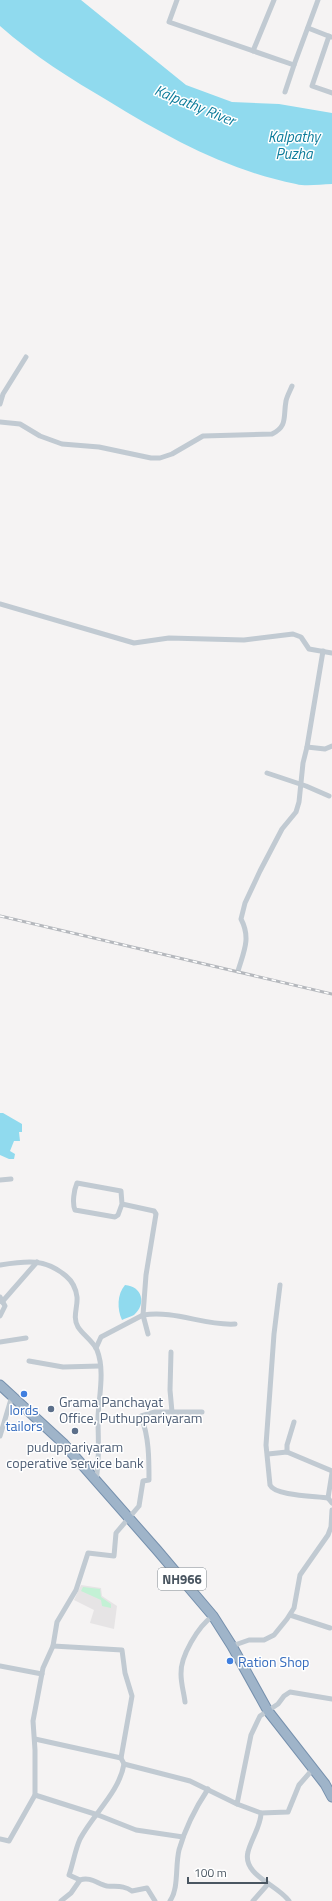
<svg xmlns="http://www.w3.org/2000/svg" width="332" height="1901" viewBox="0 0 332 1901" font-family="'Titillium Web',sans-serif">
<rect width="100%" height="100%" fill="#f5f3f3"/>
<polygon fill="#e6e4e5" points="81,1585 101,1588 102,1596 117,1606 114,1629 90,1623 94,1610 74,1600"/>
<polygon fill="#c3f1d5" points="83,1587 100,1589 101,1597 111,1604 111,1608 102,1606 101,1600 81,1591"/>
<g fill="#90daee">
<path d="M0,0H81L186,85L232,102L279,104L332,113V184C320,184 307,187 296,184C229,171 167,137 110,102C71,79 34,56 0,26Z"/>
<polygon points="0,1113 3,1113 22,1124 22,1132 19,1132 20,1141 14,1141 10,1151 15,1154 14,1159 9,1159 0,1155"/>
<path d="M125,1285C142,1286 147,1304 134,1315C131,1317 125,1318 122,1320C117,1309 117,1294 125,1285Z"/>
</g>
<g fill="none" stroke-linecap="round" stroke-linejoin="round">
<defs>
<polyline id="trunk" points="0,1385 63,1443 157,1550 213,1616 232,1646 268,1711 325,1784 332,1797"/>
</defs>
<use href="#trunk" stroke="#7690ad" stroke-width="11"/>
<g stroke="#c1cad2" stroke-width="5">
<polyline points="177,0 169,22 294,65 318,0"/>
<polyline points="308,28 331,37"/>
<polyline points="329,36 312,86 332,93"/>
<polyline points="253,51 274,0"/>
<polyline points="285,92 294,65"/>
<polyline points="0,404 3,394 26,357"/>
<path d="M0,422L20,424L40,436L62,444L99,447L151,458H160L172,454L203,436L272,434C288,426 283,417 286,401C287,396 290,391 292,386"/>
<polyline points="0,604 134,643 169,638 244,640 293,634 301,637 309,649 332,653"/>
<polyline points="307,747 323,651"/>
<polyline points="267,773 306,786 329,796"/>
<path d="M238,971C244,951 251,938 241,919L245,903L260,871L282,829L296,812L299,802L303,763L307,747L325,749L332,746"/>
<polyline points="0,1180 11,1179"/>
<path d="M0,1265C26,1261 45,1258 66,1276C72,1281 76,1289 77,1297C78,1307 72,1317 78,1327C83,1335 93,1341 97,1350C105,1370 99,1396 98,1417C98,1438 100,1459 96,1480"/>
<path d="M280,1285L274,1334L266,1445L270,1485C275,1496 316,1496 328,1498"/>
<polyline points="0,1297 5,1306 0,1316"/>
<polyline points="2,1302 37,1262"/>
<path d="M148,1334L143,1315C176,1310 204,1326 235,1324"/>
<polyline points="0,1342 26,1338"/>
<path d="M96,1348L101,1337L143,1315L146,1275L156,1214L154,1211L122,1204L121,1191L77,1183C74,1190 72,1203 75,1210L115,1217L118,1215L122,1204"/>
<polyline points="29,1361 63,1367 100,1366"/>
<polyline points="172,1412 202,1412"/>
<polyline points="0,1436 12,1396"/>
<polyline points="287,1452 287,1445 294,1422"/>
<polyline points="268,1454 287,1452 332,1471"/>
<polyline points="332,1473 328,1498 332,1503"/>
<polyline points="290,1615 330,1628"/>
<polyline points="53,1646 122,1650 125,1673 132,1696 121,1758 124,1764"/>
<polyline points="232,1646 249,1640 264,1640 274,1635 287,1619 294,1608 300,1575 328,1535 331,1527 332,1510"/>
<polyline points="0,1666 42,1674"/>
<path d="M185,1702C184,1693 181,1684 181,1674C180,1657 198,1626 213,1616"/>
<polyline points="35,1739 121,1758"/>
<polyline points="35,1795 98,1815 136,1830 183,1837"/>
<path d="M237,1804L261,1813C261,1826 251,1839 248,1852C242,1875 278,1885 289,1901"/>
<polyline points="261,1813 288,1812 299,1785 313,1769"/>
<path d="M0,1839L9,1841L35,1795V1750L33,1721L43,1668L53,1646L57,1622L76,1590L88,1553L114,1556L116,1533L139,1506L143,1481L149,1480C149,1458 149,1437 141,1416L155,1412H172L170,1390L171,1352"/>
<path d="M80,1880C90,1876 98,1884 107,1886C116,1887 124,1885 132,1891L147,1888L155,1901"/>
<path d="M61,1901L71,1893L80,1880L69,1875C73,1864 75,1850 80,1839C93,1814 119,1793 124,1764L190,1781L237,1804L251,1735L260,1716L278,1704L284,1696L290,1692L332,1699"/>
<path d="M170,1901C179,1888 175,1867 179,1850C185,1829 196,1807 208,1789"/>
<polyline points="253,1901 268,1884"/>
</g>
<use href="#trunk" stroke="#9fb4c9" stroke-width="9"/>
<defs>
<polyline id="rail" points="0,916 332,994"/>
</defs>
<use href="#rail" stroke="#b5b8bd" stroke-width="3"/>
<use href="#rail" stroke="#fff" stroke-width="1.5" stroke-dasharray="4.5" stroke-linecap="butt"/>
</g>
<g fill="#3f7fe0" stroke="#fff" stroke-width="1.5">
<circle cx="24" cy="1394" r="4"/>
<circle cx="230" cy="1661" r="4"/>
</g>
<g fill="#5c6f8a" stroke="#fff" stroke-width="1.5">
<circle cx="51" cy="1409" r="4"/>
<circle cx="75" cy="1431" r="4"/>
</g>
<g text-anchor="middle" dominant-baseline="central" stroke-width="3" stroke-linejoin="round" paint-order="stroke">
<rect fill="#fff" stroke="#808990" stroke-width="1" x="158" y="1568" width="48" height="22" rx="3"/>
<g font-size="13" font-weight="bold" fill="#4a5661">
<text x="182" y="1579">NH966</text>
</g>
<g font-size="14" fill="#4e5e75" stroke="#fff" text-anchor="start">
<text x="59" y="1401">Grama Panchayat<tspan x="59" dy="16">Office, Puthuppariyaram</tspan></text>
<text x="75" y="1446" text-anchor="middle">puduppariyaram<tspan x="75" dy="16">coperative service bank</tspan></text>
</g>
<g font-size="14" fill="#366cbe" stroke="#fff">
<text x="24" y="1409">lords<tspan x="24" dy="16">tailors</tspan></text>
<text x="238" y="1661" text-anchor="start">Ration Shop</text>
</g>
<g font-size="15" font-style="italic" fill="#0c7c9b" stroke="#fff">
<text transform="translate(195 105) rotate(22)">Kalpathy River</text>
<text x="294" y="136">Kalpathy<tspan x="294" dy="17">Puzha</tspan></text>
</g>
</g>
<path d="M188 1877v6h79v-6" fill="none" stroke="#4a5661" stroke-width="2"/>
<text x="194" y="1877" font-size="12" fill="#4a5661" stroke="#ffffff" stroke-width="3" paint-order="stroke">100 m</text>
</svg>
